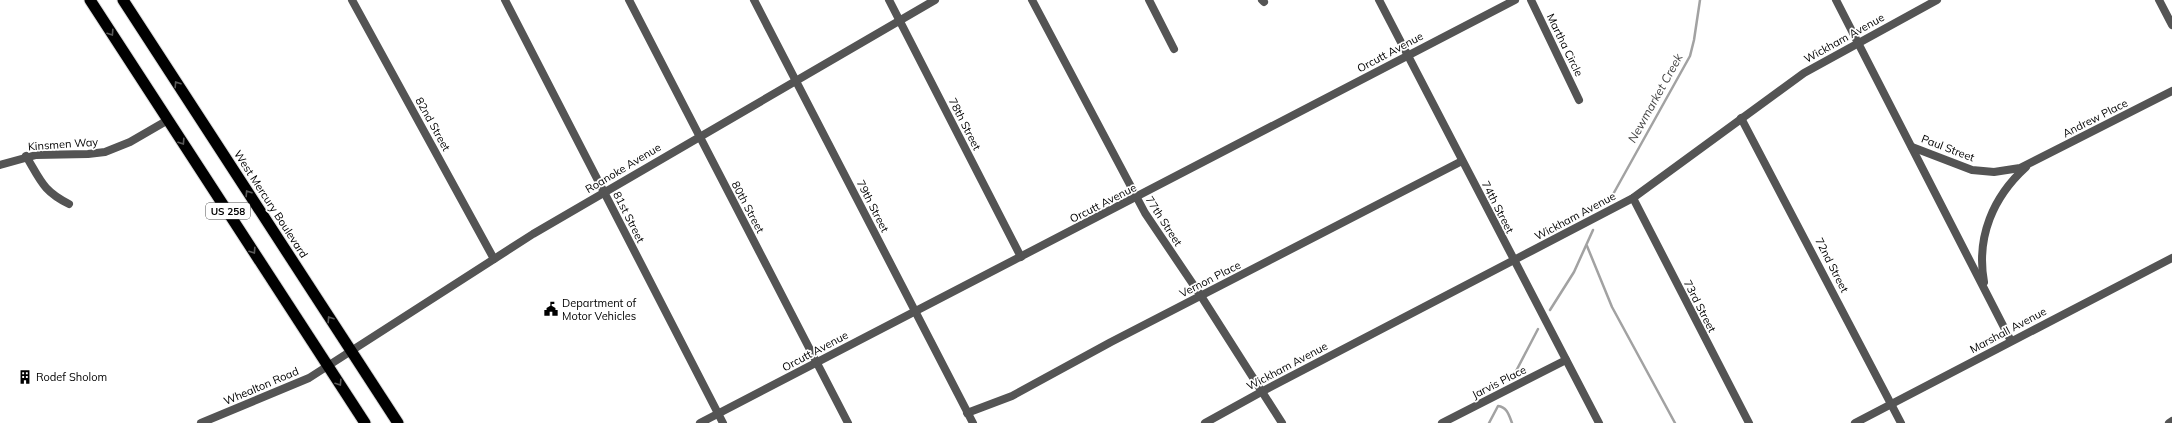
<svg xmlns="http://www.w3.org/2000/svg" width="2172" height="423" viewBox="0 0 2172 423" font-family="Mulish,sans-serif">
<rect width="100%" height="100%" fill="#fff"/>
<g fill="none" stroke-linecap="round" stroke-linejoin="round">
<g stroke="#a2a2a2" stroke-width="2.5">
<polyline points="1611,198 1690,56 1694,40 1700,0"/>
<polyline points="1587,246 1612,307 1675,423"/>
<polyline points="1550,310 1574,272 1593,230"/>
<polyline points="1514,375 1538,329"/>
<path d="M1489,423L1498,406C1507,407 1509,415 1512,423"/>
</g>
<defs>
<g id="trunk">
<polyline points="90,0 365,423"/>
<polyline points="123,0 398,423"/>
</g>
</defs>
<use href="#trunk" stroke="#dbdbdb" stroke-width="13"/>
<g stroke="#545454" stroke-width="8">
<polyline points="352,0 494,259"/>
<polyline points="505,0 723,423"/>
<polyline points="629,0 848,423"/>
<polyline points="889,0 1021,257"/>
<polyline points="1032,0 1145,213 1201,296 1282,423"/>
<polyline points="1149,0 1174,49"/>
<polyline points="1262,0 1264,2"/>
<polyline points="1379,0 1599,423"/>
<polyline points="1531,0 1579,100"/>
<polyline points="1836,0 2011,341"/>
<polyline points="2159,0 2172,25"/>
<polyline points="1741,118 1901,423"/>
<polyline points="1912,147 1972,170 1994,172 2020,168 2172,91"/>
<path d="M26,156C41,181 43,191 69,204"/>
<polyline points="0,165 36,155 88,154 105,152 130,142 168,120"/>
<polyline points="1633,198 1749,423"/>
<path d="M1984,282C1976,237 1993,197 2026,167"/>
<polyline points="967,413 1012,396 1111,342 1462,161"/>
<polyline points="1205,423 1263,391 1633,198 1804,73 1937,0"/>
<polyline points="1442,423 1566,360"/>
<polyline points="2169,423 2172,421"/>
</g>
<g stroke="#545454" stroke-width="8">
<polyline points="754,0 973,423"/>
<polyline points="201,423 309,378 533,234 935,0"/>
<polyline points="700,423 1515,0"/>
<polyline points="1855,423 2172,258"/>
</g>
<use href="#trunk" stroke="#000" stroke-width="11"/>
</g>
<defs><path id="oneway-chevron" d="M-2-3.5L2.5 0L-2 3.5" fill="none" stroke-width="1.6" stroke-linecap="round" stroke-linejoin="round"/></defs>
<g stroke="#595959">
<use href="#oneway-chevron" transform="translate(111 33) rotate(57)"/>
<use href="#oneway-chevron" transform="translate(177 84) rotate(-123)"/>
<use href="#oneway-chevron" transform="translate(182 142) rotate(57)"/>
<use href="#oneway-chevron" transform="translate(248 193) rotate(-123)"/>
<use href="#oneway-chevron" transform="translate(253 251) rotate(57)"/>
<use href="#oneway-chevron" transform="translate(330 319) rotate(-123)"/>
<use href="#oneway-chevron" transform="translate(339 383) rotate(57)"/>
</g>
<defs>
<symbol id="civic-bare" viewBox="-9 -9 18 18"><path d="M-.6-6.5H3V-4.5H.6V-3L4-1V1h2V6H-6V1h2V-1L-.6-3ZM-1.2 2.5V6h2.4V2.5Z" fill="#000" stroke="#fff" stroke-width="2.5" paint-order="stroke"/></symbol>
<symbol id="building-bare" viewBox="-9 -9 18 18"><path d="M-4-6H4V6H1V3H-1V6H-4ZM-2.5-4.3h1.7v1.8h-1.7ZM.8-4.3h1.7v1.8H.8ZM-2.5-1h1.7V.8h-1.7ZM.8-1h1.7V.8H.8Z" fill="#000" stroke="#fff" stroke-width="2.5" paint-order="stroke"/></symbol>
</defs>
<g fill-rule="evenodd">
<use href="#civic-bare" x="541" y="299" width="20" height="20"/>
<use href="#building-bare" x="15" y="367" width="20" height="20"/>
</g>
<g text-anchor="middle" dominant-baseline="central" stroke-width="3.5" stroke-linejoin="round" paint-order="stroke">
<rect fill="#fff" stroke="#4c4c4c" stroke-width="1" x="206" y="203" width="44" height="16" rx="3"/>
<g font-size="10" font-weight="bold" fill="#000">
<text x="228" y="211">US 258</text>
</g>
<g font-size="11" fill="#000" stroke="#fff">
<text transform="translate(1844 38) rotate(-29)">Wickham Avenue</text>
<text transform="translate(1565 45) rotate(64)">Martha Circle</text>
<text transform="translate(1390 52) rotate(-28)">Orcutt Avenue</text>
<text transform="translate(2095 118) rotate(-27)">Andrew Place</text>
<text transform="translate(433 124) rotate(61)">82nd Street</text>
<text transform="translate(965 124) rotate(63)">78th Street</text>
<text transform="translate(63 144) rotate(-4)">Kinsmen Way</text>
<text transform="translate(1948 148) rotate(21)">Paul Street</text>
<text transform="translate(623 168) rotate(-31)">Roanoke Avenue</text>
<text transform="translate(1103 203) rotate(-27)">Orcutt Avenue</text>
<text transform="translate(271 204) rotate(57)">West Mercury Boulevard</text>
<text transform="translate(873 206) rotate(63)">79th Street</text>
<text transform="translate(748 207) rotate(62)">80th Street</text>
<text transform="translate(1498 207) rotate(63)">74th Street</text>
<text transform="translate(1575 216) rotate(-28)">Wickham Avenue</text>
<text transform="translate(629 217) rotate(63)">81st Street</text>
<text transform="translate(1164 221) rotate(57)">77th Street</text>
<text transform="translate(1832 265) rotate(63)">72nd Street</text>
<text transform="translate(1210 279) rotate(-27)">Vernon Place</text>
<text transform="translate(1700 306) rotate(63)">73rd Street</text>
<text transform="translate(2008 330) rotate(-28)">Marshall Avenue</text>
<text transform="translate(815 351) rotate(-28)">Orcutt Avenue</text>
<text transform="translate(1287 366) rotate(-28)">Wickham Avenue</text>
<text transform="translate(1499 382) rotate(-27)">Jarvis Place</text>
<text transform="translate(261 386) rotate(-23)">Whealton Road</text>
</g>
<g font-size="11" fill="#000" stroke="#fff" text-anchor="start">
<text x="562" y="303">Department of<tspan x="562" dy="13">Motor Vehicles</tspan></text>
<text x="36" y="377">Rodef Sholom</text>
</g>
<g font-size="12" font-style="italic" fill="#434343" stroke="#fff">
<text transform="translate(1655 98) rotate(-61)">Newmarket Creek</text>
</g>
</g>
</svg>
